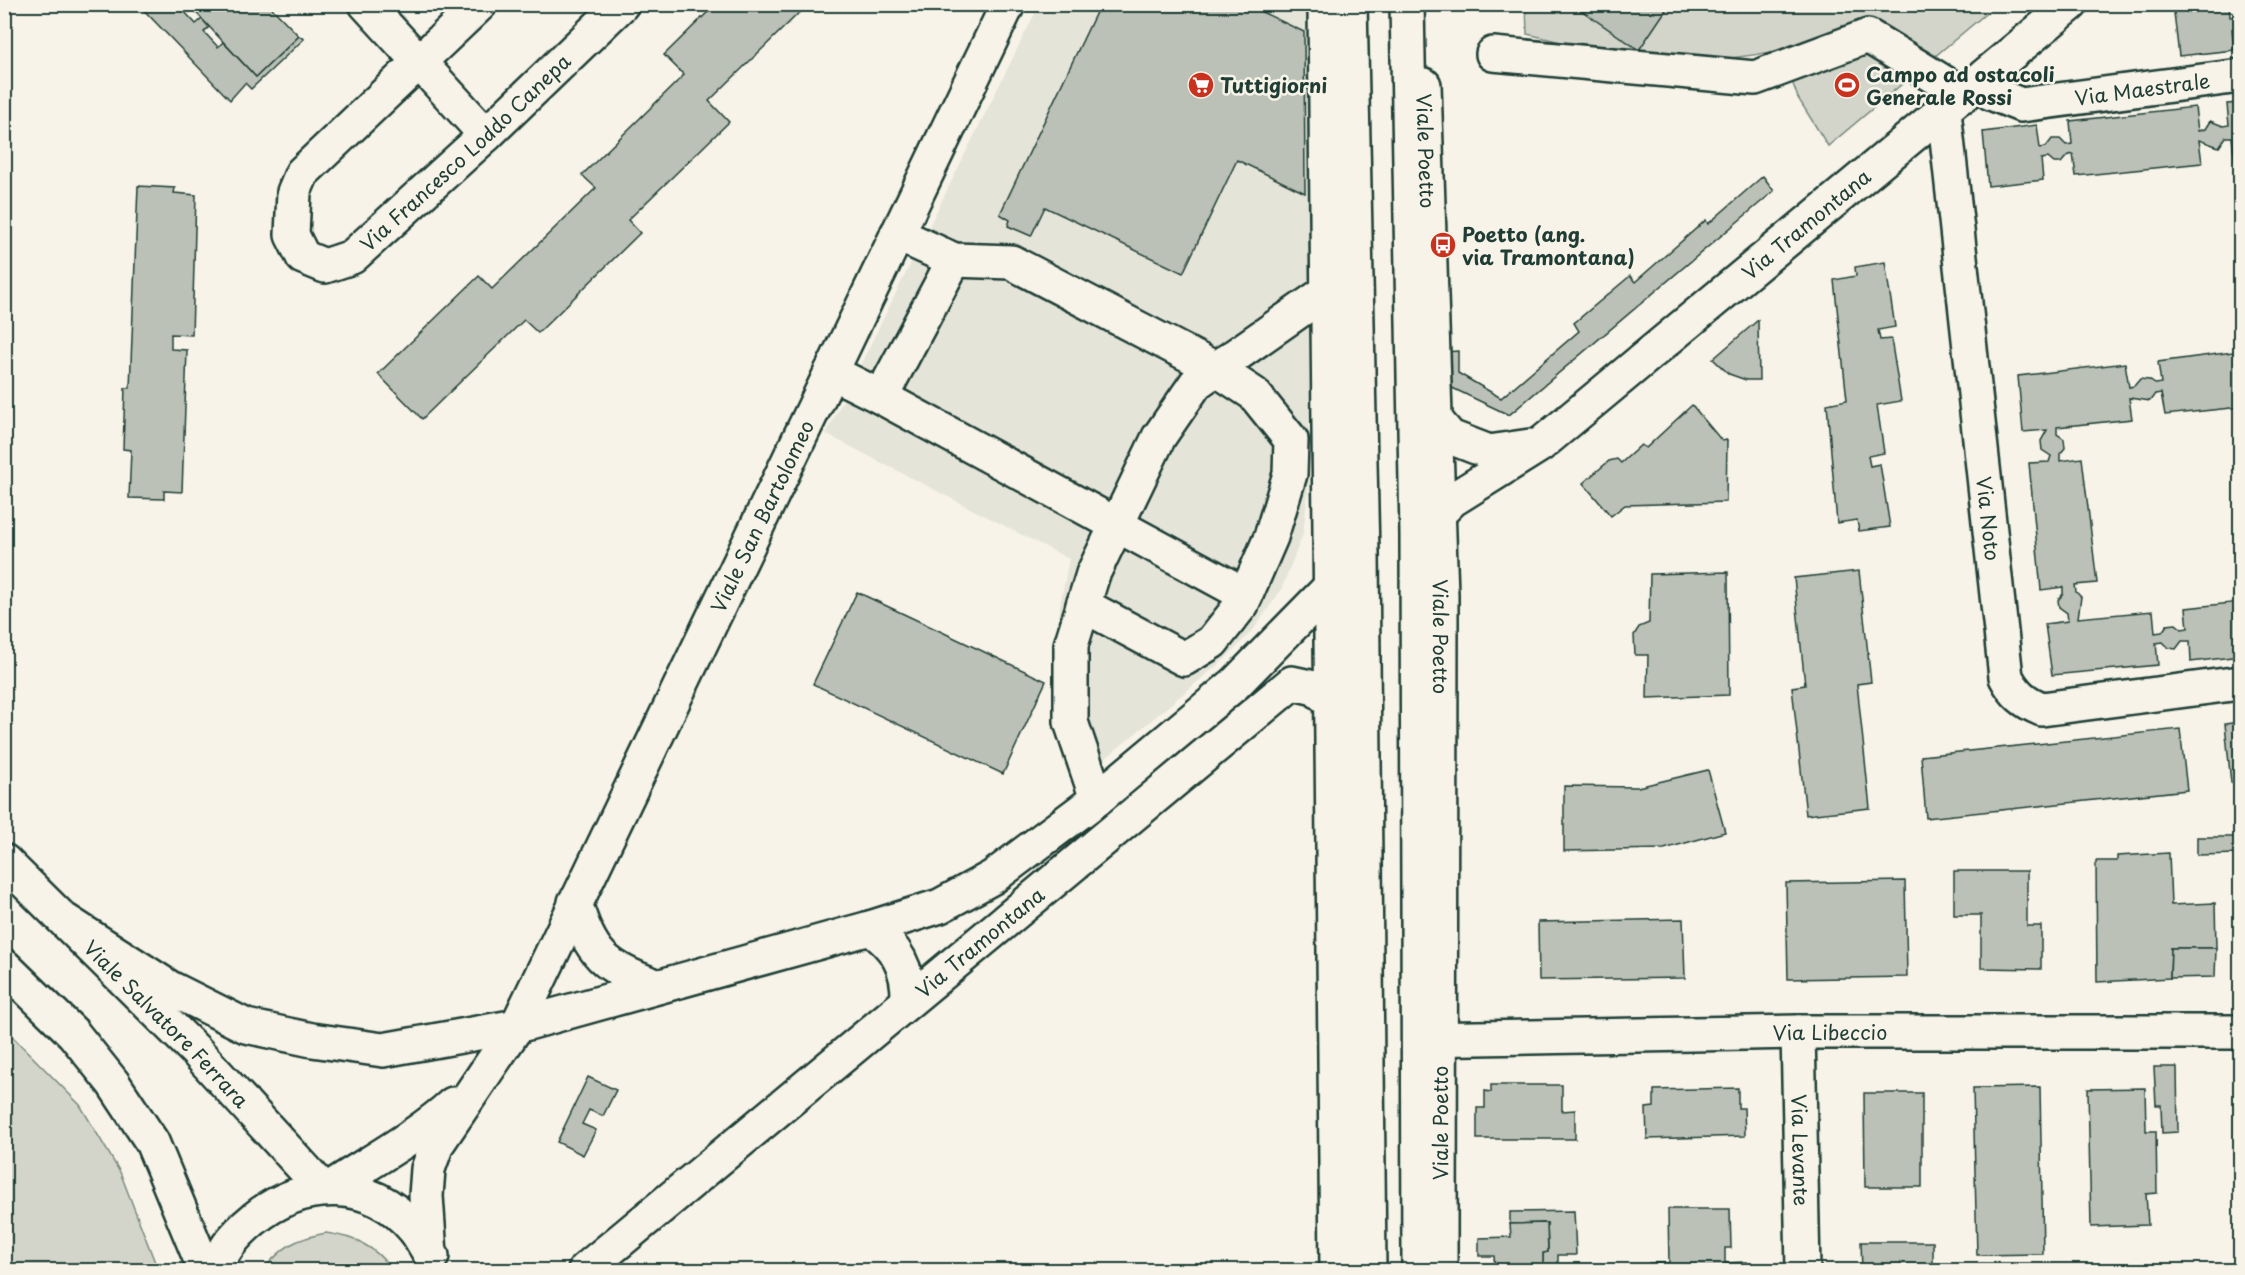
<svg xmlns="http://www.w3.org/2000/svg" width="2245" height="1275" viewBox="0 0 2245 1275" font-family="'Playpen Sans',sans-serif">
<rect width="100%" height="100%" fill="#f7f3e8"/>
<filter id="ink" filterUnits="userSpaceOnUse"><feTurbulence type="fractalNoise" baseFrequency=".0167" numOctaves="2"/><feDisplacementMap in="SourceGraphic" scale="12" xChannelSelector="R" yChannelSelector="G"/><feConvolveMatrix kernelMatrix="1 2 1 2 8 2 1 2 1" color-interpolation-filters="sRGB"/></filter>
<g filter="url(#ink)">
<polygon fill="#e5e4d9" points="1039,5 1309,5 1309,483 1303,534 1281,590 1254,629 1225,659 1077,782 1063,762 1056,721 1060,606 1069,559 826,434"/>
<g fill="#d3d5ca" stroke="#79897f" stroke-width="1.5">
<path d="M1526,5H1996L1828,146L1798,98L1781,50C1734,60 1687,63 1639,58C1602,54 1564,42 1527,34Z"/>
<polygon points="4,1028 80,1105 120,1172 158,1270 5,1270"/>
<path d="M326,1233C355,1237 375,1246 392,1270H263C283,1246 295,1239 326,1233Z"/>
</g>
<g fill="#bbc1b6" stroke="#1f3d34" stroke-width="1.5">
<polygon points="138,4 188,4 183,10 196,24 202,19 209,27 204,32 218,47 223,42 256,77 299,36 304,39 251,89 245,83 230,100"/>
<polygon points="268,4 299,36 256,77 188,4"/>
<polygon points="716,4 808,4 709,101 729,122 628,220 640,233 538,333 524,320 422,419 378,374 479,276 492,289 596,188 582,175 684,75 664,55"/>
<polygon points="1100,4 1245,4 1304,32 1305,193 1237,160 1183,273 1045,207 1031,236 1008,226 1010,220 1000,214"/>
<polygon points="1572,4 1670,4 1639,50"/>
<polygon points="2173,4 2229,4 2230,17 2237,16 2240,11 2240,30 2232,29 2234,50 2179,56"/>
<polygon points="2240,103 2240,212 2232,137 2226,137 2219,147 2199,140 2202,163 2076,176 2073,154 2067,156 2061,163 2054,163 2048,158 2041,159 2043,180 1988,186 1983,132 2037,125 2040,148 2046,147 2052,139 2060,139 2066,145 2072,144 2070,121 2195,107 2198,131 2205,129 2210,121 2223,126 2229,125 2227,104"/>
<polygon points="1763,176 1774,191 1509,415 1446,385 1445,352 1458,351 1458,373 1501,398 1579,331 1574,323 1630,276 1635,282 1706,220 1708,224"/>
<polygon points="138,186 175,188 174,193 196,195 192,335 171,334 171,349 187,350 182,492 164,491 164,499 129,498 131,450 123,449 125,388 130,388"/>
<polygon points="1885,262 1895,327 1878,330 1880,340 1891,339 1901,401 1877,405 1884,453 1868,456 1870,466 1880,464 1890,527 1859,531 1857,520 1837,523 1827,404 1847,400 1834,280 1856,276 1855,267"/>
<polygon points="1758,320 1759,380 1746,380 1729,374 1713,359"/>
<polygon points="2240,351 2240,407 2165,415 2161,393 2155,394 2150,401 2129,398 2132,419 2057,427 2057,434 2064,439 2065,448 2060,454 2060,461 2082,458 2097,583 2075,585 2076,592 2081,597 2078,618 2153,611 2155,633 2162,632 2167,625 2176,624 2182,629 2188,628 2186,608 2240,602 2240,656 2191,662 2190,641 2182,641 2176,649 2169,648 2163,642 2156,643 2158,665 2052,675 2045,624 2068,621 2067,613 2059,607 2058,600 2063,594 2063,587 2041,590 2029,463 2049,462 2051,456 2042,450 2041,441 2047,430 2023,432 2018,376 2125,363 2129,387 2134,386 2140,379 2149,380 2155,384 2161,383 2158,362"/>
<polygon points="1692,405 1722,441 1727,440 1726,502 1625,505 1611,516 1583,483 1609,461 1617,459 1621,463 1641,445 1646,448"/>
<polygon points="1859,571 1871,682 1857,684 1870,808 1806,815 1792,687 1805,685 1794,578"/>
<polygon points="1728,572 1729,695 1647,698 1648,655 1635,655 1634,635 1639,627 1649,623 1650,574"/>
<polygon points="857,592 1046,681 1003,774 813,684"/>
<polygon points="2240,722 2240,782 2231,783 2225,724"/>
<polygon points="2180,729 2187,790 1926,818 1921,756"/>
<polygon points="1708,770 1725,832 1664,849 1564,851 1564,786 1638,787"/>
<polygon points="2197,837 2240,837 2240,854 2197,855"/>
<polygon points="2169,853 2171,905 2215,903 2216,948 2171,948 2170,978 2097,982 2096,861 2117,861 2117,856"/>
<polygon points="1954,871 2027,871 2027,926 2041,926 2041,969 1981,968 1981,915 1954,915"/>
<polygon points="1905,881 1907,977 1788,979 1786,883"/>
<polygon points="1683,919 1685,978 1539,980 1538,922"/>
<polygon points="2171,948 2216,948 2215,977 2170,978"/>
<polygon points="2154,1067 2177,1067 2178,1132 2162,1133 2161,1105 2156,1105"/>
<polygon points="588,1077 616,1090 603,1116 589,1110 582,1124 596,1130 583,1155 557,1142"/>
<polygon points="1491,1085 1562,1085 1562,1111 1575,1110 1575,1139 1477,1139 1477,1108 1485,1108 1485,1091 1491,1092"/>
<polygon points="2040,1087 2043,1254 1977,1255 1973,1088"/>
<polygon points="1738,1088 1738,1108 1744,1108 1745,1136 1647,1139 1646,1108 1654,1107 1654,1090"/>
<polygon points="2145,1088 2146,1131 2156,1131 2157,1193 2146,1194 2148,1225 2091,1227 2088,1089"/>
<polygon points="1864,1093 1922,1093 1922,1187 1865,1187"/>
<rect x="2235" y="1102" width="5" height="58"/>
<polygon points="1668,1209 1730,1209 1731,1248 1725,1248 1725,1263 1746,1262 1746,1270 1649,1270 1649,1263 1669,1263"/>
<polygon points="1574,1211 1576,1255 1558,1255 1558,1270 1543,1270 1543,1253 1548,1252 1547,1223 1510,1224 1510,1212"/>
<polygon points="1547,1223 1548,1252 1543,1253 1543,1270 1495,1270 1494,1256 1479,1256 1479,1238 1511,1237 1510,1224"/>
<polygon points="1861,1242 1933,1242 1933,1270 1862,1270"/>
</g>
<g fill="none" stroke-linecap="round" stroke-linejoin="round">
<defs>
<g id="minor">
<polyline points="366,4 486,135"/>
<path id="s1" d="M480,4L302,173L294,192L292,235L303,257L325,266L352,257L486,135L622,4"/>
<polyline points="1325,4 1337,1270"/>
<polyline points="1493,54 1755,78 1868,36 1964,95"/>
<path id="s2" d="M1980,81L1991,93L2021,105L2240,76"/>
<path id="s3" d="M1424,85L1441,595L1440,1270"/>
<path id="s4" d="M1944,111L2006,677C2015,694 2024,702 2042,709L2240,683"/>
<polyline points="897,234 954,260 1011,262 1216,369 1196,383 1159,437 1093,574 1071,645 1071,722 1097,799"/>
<polyline points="831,372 881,397 1246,595"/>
<polyline points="881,397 954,260"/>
<polyline points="1428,411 1450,437 1489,452 1530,446"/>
<path id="s5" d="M1429,523L1452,500L1540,445L2071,4"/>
<polyline points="1083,605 1184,659 1212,642 1242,604 1271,537 1290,474 1291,440 1254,394 1216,369 1339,283"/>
<path d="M575,902C590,955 605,967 656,986"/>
<path d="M870,928C896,946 909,968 908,1000"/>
<polyline points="517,1026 870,928 940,906 993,877 1097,799 1236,683 1338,579"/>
<path id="s6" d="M1798,1032L1803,1270"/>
<path id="s7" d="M1419,1039L1798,1032H2240"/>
<path d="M332,1187C371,1161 419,1135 453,1104"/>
<path id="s8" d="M430,1254L426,1196L428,1169L437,1144L517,1026L1008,4"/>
<path d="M217,1270C221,1249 238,1232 254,1219C303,1179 371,1177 414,1229C421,1237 425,1248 432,1256"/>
<path id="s9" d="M585,1270L1292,683L1315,688L1342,711"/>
</g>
<g id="major">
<polyline points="1350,4 1362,554 1369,1270"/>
<polyline points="1407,4 1417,535 1419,1270"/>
</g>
<g id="highway">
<path id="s10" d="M4,861L196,1051L323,1189"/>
<polyline points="66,921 170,988 246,1026 312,1040 383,1050 517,1026"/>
<polyline points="4,966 73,1033 113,1083 152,1142 205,1270"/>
</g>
</defs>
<use href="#minor" stroke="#1f3d34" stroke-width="38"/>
<use href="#major" stroke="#1f3d34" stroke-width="38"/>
<use href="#highway" stroke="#1f3d34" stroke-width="38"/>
<use href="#minor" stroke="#f7f3e8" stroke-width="33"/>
<use href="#major" stroke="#f7f3e8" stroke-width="33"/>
<use href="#highway" stroke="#f7f3e8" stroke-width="33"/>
</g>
</g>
<defs>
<symbol id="supermarket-disc" viewBox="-11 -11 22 22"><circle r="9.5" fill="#c8321e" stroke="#f7f3e8"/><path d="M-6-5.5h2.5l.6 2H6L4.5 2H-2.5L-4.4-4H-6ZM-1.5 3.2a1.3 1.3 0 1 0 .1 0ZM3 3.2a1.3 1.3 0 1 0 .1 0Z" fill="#fff"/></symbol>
<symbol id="stadium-disc" viewBox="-11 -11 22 22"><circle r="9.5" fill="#c8321e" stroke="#f7f3e8"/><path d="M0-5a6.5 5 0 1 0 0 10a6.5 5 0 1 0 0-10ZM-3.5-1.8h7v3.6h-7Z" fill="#fff"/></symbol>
<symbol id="bus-disc" viewBox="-11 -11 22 22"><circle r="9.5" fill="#c8321e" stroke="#f7f3e8"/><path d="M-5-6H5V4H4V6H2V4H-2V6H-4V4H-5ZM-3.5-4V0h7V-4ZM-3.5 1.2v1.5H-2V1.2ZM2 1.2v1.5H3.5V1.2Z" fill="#fff"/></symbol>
</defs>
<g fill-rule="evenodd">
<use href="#supermarket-disc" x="1186" y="70" width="30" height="30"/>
<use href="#stadium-disc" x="1832" y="70" width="30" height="30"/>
<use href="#bus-disc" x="1428" y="230" width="30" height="30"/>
</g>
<g text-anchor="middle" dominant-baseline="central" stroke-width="5" stroke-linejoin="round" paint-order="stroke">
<g font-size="20" font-weight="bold" fill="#1f3d34" stroke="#f7f3e8" text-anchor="start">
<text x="1866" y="74">Campo ad ostacoli<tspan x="1866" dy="23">Generale Rossi</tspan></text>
<text x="1220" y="85">Tuttigiorni</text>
<text x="1462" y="234">Poetto (ang.<tspan x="1462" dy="23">via Tramontana)</tspan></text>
</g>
<g font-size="20" fill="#1f3d34" stroke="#f7f3e8">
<text stroke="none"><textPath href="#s2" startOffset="171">Via Maestrale</textPath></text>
<text stroke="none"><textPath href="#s1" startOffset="540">Via Francesco Loddo Canepa</textPath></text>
<text stroke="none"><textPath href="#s3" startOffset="66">Viale Poetto</textPath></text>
<text stroke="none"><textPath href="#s5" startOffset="482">Via Tramontana</textPath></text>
<text stroke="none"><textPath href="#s8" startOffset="820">Viale San Bartolomeo</textPath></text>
<text stroke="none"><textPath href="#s4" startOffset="410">Via Noto</textPath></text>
<text stroke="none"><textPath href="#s3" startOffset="552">Viale Poetto</textPath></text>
<text stroke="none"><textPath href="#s9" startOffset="513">Via Tramontana</textPath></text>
<text stroke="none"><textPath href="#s10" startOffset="230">Viale Salvatore Ferrara</textPath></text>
<text stroke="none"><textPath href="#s7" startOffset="411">Via Libeccio</textPath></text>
<text transform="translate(1440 1123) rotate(-90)">Viale Poetto</text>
<text stroke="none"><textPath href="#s6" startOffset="118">Via Levante</textPath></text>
</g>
</g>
<rect width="2245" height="1275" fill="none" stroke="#f7f3e8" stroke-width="24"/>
<rect x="12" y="12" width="2221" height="1251" fill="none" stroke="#1f3d34" stroke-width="2" filter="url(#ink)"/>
</svg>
